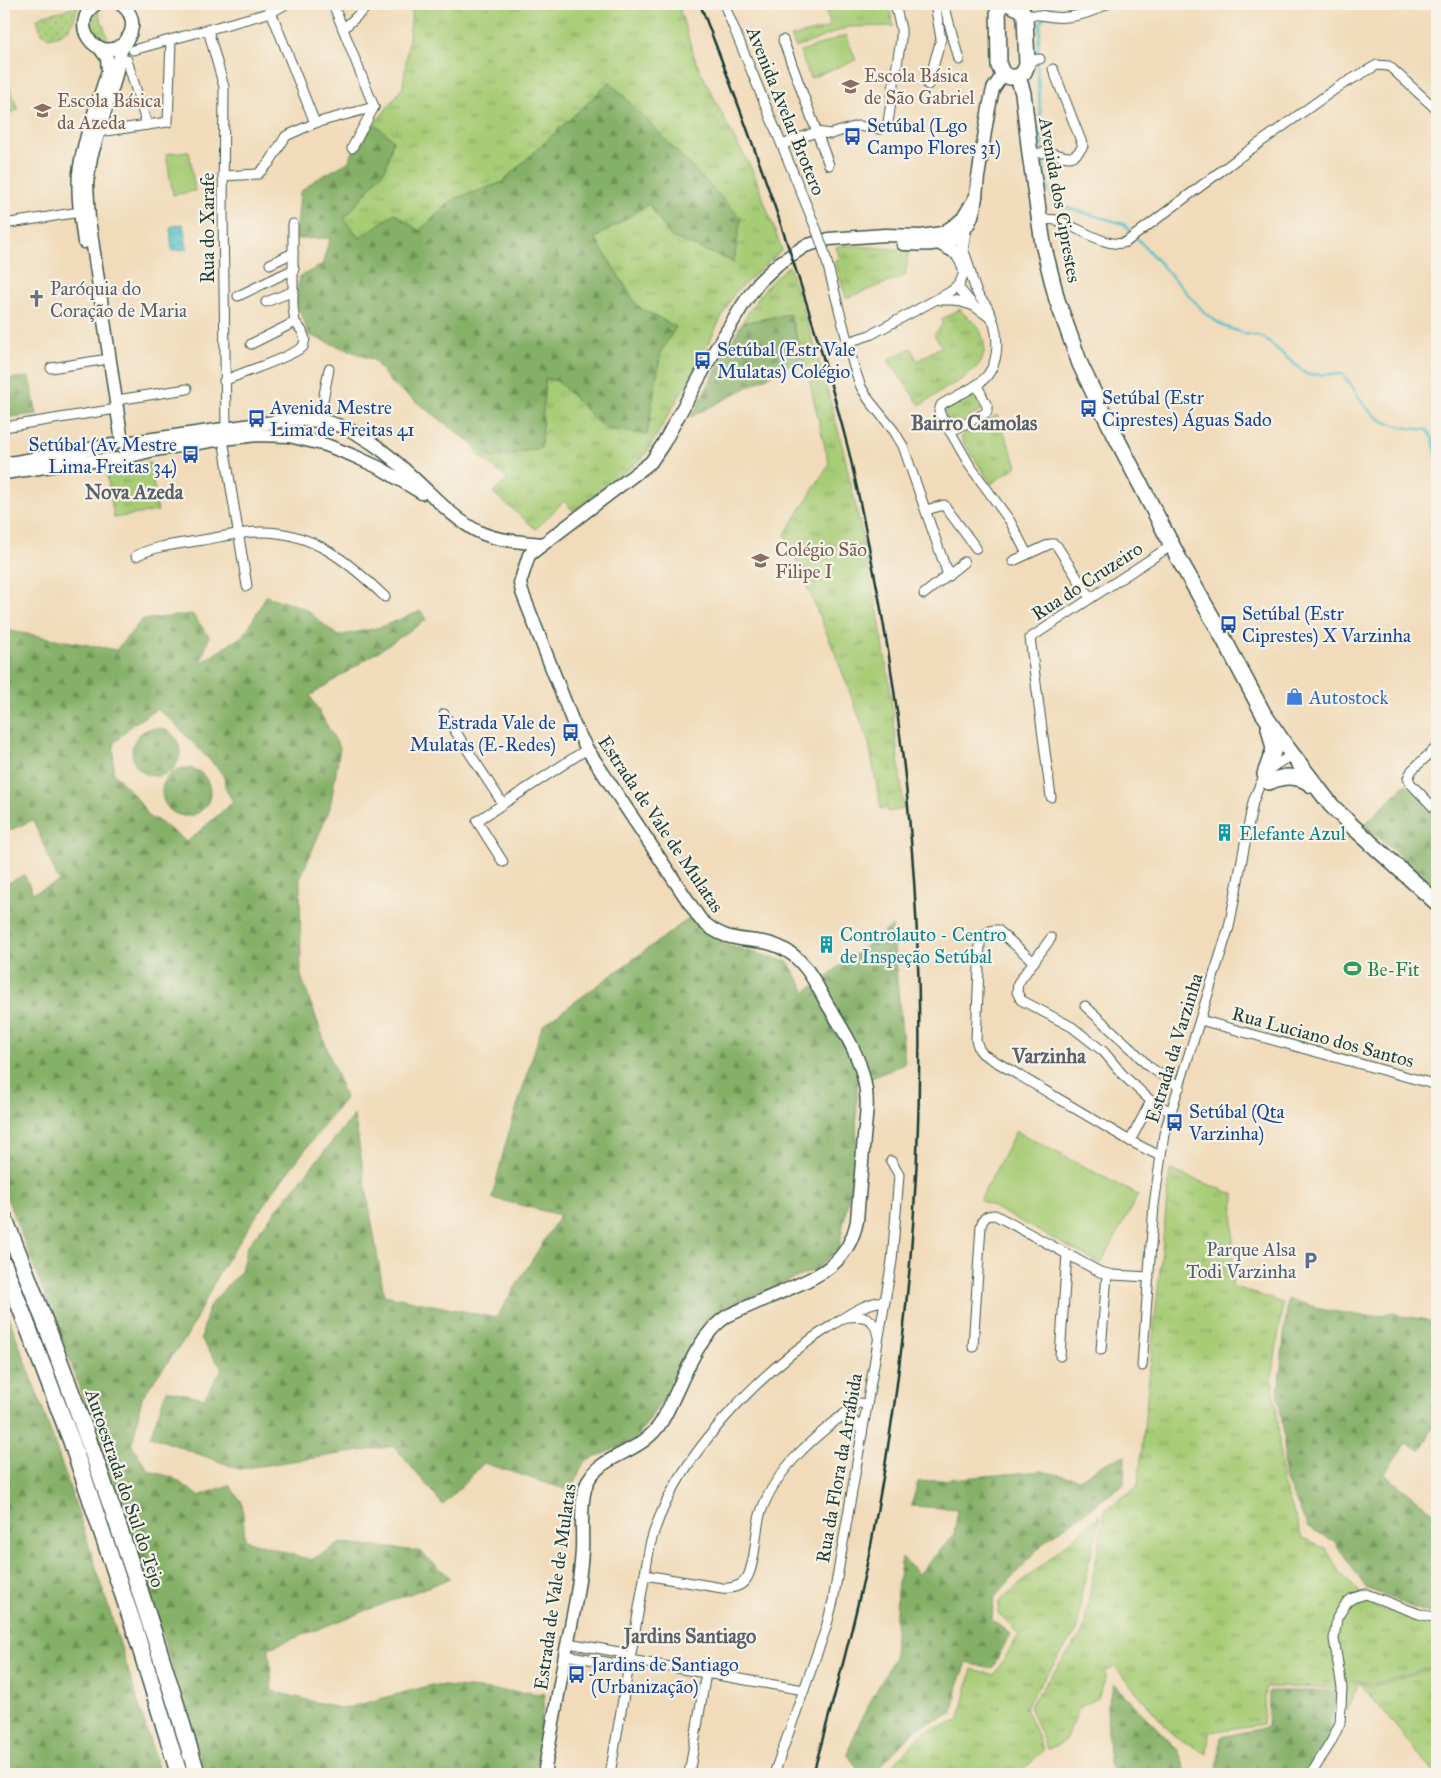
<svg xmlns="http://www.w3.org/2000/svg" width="1441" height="1778" viewBox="0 0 1441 1778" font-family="'IM FELL Great Primer',serif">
<defs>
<pattern id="grass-tufts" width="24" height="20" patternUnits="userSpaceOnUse" patternTransform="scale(1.25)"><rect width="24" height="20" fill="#a7cc76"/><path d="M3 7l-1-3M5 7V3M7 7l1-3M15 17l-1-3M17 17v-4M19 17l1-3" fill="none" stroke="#87a762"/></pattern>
<pattern id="forest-firs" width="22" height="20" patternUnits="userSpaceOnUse" patternTransform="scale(1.25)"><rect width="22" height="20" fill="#85b067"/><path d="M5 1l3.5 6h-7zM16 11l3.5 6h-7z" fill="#6c9056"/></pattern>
<pattern id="garden-dots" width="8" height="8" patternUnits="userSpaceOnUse" patternTransform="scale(1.25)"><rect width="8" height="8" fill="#a7cc76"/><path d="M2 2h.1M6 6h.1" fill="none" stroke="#87a762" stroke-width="1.8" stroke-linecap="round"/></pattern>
<pattern id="water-waves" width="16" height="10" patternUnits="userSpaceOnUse" patternTransform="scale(1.25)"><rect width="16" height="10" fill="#53c1c9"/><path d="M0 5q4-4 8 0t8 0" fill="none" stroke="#449ea4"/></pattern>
</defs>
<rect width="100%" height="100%" fill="#f7f3e8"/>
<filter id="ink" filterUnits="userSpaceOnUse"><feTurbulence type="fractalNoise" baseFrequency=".02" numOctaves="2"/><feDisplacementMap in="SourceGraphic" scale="10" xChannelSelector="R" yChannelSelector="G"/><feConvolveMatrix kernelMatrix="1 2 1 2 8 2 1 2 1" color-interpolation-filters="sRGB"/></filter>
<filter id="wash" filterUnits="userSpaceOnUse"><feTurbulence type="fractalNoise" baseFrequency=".0096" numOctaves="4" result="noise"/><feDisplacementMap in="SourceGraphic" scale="20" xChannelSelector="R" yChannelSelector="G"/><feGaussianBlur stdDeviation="1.12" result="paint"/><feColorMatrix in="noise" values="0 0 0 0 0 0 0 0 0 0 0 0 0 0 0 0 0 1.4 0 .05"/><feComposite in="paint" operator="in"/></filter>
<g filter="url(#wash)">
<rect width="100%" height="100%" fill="#f1dbba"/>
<g fill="url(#grass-tufts)" stroke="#638455">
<polygon points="413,4 678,4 696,62 733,136 754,173 782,250 734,293 695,369 644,457 601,491 573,511 564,501 536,529 493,493 508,480 479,455 473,444 492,458 544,378 557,381 605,428 647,435 661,351 676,327 638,307 595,238 649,204 671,237 610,82 501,183 454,199 419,231 395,213 360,238 344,219 386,168 393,140 375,124 403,87"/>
<polygon points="825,4 888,4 894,26 848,27 796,48 791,37 830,27"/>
<path d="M98,12L109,41C92,41 87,23 98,12Z"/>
<polygon points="843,245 909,250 905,276 846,298 835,260 840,259 836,247"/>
<path d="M789,266L823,374L843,449L861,530L878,613L890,687L904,809L887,812V807L881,809L869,743L835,653L785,534L829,464L807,371L790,315L742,323C757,299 766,283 789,266Z"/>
<path d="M960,309C964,317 975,320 979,328C996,363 969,375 943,390C936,395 928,400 920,405L888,360L911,348L917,361L942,346L934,335L942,325V319Z"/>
<path d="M972,392C979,394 983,405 981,411L955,425L949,424L944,412V406Z"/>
<polygon points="997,415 1017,466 991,484 962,440 962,435"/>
<polygon points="150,463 158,511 114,518 106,469"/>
<polygon points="1170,1170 1234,1194 1232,1286 1283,1303 1272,1378 1277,1411 1282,1480 1303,1538 1326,1549 1342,1575 1377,1609 1437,1620 1437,1665 1373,1684 1358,1681 1359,1684 1346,1711 1346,1691 1337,1688 1266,1687 1263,1724 1209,1732 1207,1754 1174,1736 1115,1667 1105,1670 1105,1679 1098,1698 1080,1707 1065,1741 1047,1750 1029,1706 1083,1632 1105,1510 1138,1486"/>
<polygon points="1101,1514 1082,1591 1077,1630 1025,1707 1043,1750 1020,1774 884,1774 925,1731 959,1721 972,1669 994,1675 1019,1635 998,1613 999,1602"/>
<polygon points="1437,1667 1437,1774 1435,1774 1360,1683 1372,1686"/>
</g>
<g fill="url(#forest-firs)" stroke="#52764e" fill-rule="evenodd">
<polygon points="610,82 741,218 734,262 671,237 649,204 595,238 638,307 676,327 661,351 647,435 605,429 557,381 545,378 541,448 492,458 391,383 374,360 309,335 296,301 299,277 322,265 330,238 296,239 300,192 315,180 348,162 355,148 375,124 393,140 386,168 344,219 360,238 395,213 419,231 454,199 501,183"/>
<polygon points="789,314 803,358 691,417 742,323"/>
<polygon points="29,377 37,414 4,418 4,379"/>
<path d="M266,596L304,608L338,636L381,627L421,611L426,620L310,696L340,748L330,808L300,879L301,976L345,1098L271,1194L221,1269L187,1336L142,1397L132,1445L149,1471L172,1477L199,1496L229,1485L242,1502L245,1540L311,1560L341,1543L419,1551L451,1578L269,1648L272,1691L343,1709L431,1685L545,1694L535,1774H205L147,1585L67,1352L4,1190V885L24,875L33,893L59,882L33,820L4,833L5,630L116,650L142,620L192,614L209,636L201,663L245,634ZM157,709L173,722L219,770L224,777L225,787L233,802L187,842L157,820L150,818L138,800L113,772L114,743L133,724Z"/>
<circle cx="156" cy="752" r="24"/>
<circle cx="186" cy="792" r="24"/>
<polygon points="1406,784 1423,801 1437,821 1437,888 1364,825"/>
<polygon points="691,917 726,945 788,962 806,992 892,926 905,1064 857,1084 856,1157 839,1248 817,1269 724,1308 685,1360 665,1396 635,1440 584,1462 571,1491 484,1463 443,1505 394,1446 239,1469 150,1436 167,1390 204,1398 222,1369 201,1339 209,1306 241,1271 247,1246 354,1115 384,1295 496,1318 560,1215 492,1198 506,1142 542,1026"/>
<polygon points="1288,1299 1325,1310 1365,1316 1378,1316 1392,1312 1401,1316 1423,1319 1437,1324 1437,1417 1436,1423 1420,1451 1406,1443 1384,1474 1437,1515 1437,1615 1421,1611 1366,1588 1334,1541 1308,1527 1284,1476 1284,1436 1278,1394"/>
<path d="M4,1305C64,1459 112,1617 160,1774H4Z"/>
<polygon points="1125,1455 1124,1484 1044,1542 994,1598 992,1620 1010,1634 992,1669 967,1663 958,1685 953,1713 918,1727 873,1774 862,1774 847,1754 861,1719 894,1658 897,1590 902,1557 918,1574 954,1535 958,1509 911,1506 918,1482 1041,1471 1079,1479 1106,1463"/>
<polygon points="1114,1684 1178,1750 1187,1774 1114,1774 1109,1764 1107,1706"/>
<polygon points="1269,1691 1339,1691 1330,1722 1339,1731 1304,1774 1202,1774 1217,1770 1221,1737 1268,1727"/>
</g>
<path fill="url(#garden-dots)" stroke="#638455" d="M79,4C72,24 73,33 48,38L41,32L37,19L44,15L77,7Z"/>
<g fill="#a7cc76" stroke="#638455">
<polygon points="846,35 856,60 810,78 800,52"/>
<polygon points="9,85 18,110 4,115 4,87"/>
<polygon points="189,151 195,191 173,195 166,154"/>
<polygon points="1016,1131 1138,1195 1101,1264 980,1200"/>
</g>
<polygon fill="url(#water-waves)" stroke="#397f7e" points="183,224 187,249 172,251 170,227"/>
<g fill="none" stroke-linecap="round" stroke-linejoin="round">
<g stroke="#53c1c9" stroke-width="2.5">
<polyline points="1048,14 1052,4"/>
<polyline points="1037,56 1041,22 1044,18"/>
<polyline points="1037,61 1044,173 1054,204 1124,224 1132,233"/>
<path d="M1136,237L1206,314L1223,326L1246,334L1263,337L1307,375L1342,374C1353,385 1353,388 1360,399C1377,426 1399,427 1427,430L1433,439L1437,457"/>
</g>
</g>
</g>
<g filter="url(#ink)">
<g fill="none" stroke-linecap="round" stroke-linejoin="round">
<defs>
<g id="street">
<polyline points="268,4 315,123"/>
<polyline points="333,4 374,107"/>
<polyline points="724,4 817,231"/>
<polyline points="944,4 959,60"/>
<path d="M1025,16C1035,13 1043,16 1053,17C1072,19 1091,13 1107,4"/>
<polyline points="343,29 370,4"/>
<polyline points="208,30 224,87 223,215 226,428"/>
<polyline points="783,40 829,165"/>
<polyline points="133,50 272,12 286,4"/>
<polyline points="127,60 147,125"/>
<polyline points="1027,60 1040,59"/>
<polyline points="928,85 941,39 935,4"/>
<polyline points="99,132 168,122 171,40"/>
<polyline points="782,145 816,132 831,134 857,126 880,129 886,126 888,122 901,39 901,29 895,4"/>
<polyline points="352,148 374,107"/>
<path d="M1030,154C1037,153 1044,152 1051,153C1066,156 1072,163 1083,146L1053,69"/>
<polyline points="223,176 258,174 269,163 286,136 315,123 374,107"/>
<path d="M1040,220C1045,220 1051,219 1056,220C1075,225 1108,250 1126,242L1237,159L1338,87L1377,65L1389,66L1437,110"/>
<polyline points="4,224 80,212"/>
<path d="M960,244C970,259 970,279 978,295C980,299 985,303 987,307C1000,330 1003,367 978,384C967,392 953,397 941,405L939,412L970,466L1010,521L1027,554"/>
<polyline points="951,246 960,261 964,273"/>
<polyline points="824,251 854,367 861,387 869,400 894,431 903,446 948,575"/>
<polyline points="270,264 293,253"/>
<polyline points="957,286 974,306 992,319"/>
<polyline points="238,296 294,269"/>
<polyline points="941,300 955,300 971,305"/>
<polyline points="266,302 294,291"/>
<polyline points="848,342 870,335 950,292 959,285 968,263"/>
<polyline points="251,344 295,322"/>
<polyline points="51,368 102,360"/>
<path d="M224,381C250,369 280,362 303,347L305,339L302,331L295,322L293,307V224"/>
<polyline points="117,400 187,389"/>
<polyline points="319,421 329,369"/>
<polyline points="4,427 110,410"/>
<polyline points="950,432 987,412 987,406 977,385"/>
<polyline points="223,439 247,586"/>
<polyline points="926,510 944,505 976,548"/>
<path d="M136,556C156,545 180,544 203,540C221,537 241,532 260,532C312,531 349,562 385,597"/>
<polyline points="1013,561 1050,544 1054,544 1057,546 1090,598"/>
<polyline points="924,594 964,562"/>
<polyline points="444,714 503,804"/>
<polyline points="1437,747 1412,770 1408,778 1411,784 1437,811"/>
<polyline points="1051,797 1030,638 1163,551 1171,544"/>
<polyline points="503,862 477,821 587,749"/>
<polyline points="1051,938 1018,983 1017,992 1021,1000 1072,1027 1104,1052 1123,1075 1151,1101"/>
<path d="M1034,962L998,930C989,929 983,935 980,943L976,1040L979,1049L983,1054L1130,1141"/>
<polyline points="1085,1006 1132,1049 1148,1066 1180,1087"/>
<polyline points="1200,1020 1437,1085"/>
<polyline points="1160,1156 1130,1141 1151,1101 1171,1112"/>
<path d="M848,1317C865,1315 875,1317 878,1337"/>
<path d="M973,1347L981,1226C983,1218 986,1215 995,1215L1100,1272L1113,1275L1149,1277"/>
<polyline points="1101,1350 1107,1274"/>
<polyline points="1060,1356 1067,1254"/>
<path d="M1142,1366L1154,1205L1164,1134L1229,927L1253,802C1262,777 1267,766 1292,756"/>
<path d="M837,1419C851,1418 858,1420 862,1434"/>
<path d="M645,1575L722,1588C733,1589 743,1586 748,1576C756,1559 755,1534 760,1515C775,1467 819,1433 858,1403L867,1404"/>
<polyline points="568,1643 619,1652 630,1660 804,1690"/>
<polyline points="565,1655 617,1664 630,1660"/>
<path d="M610,1774L650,1545C672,1461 761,1369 834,1324C849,1314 867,1302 885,1301"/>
<polyline points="689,1774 706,1673"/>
<polyline points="774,1774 826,1628 833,1601 892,1261 899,1175 891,1161"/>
<polyline points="1311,1774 1331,1742 1340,1723 1342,1688 1334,1639 1337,1618 1347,1602 1353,1598 1366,1594 1419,1614 1437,1618"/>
</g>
<g id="secondary">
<path d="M96,4C67,24 97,64 123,44C128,40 131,33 132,27C133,17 128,9 120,4"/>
<path d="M84,242C81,219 77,196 79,173C83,140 98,103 108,71L107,58L99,47"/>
<path d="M903,244C924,245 949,247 965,229C976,216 976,193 978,177C983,148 986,118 993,89L1003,74"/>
<polyline points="940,244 953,251"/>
<polyline points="962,247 965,228"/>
<polyline points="122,442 89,219 87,184 91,157 115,79 121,51 128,37"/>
<path d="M125,443L295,419C310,420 326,420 340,426C370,437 397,462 420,484C438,501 457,521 479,532C498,541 522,542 543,544"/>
<polyline points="4,464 113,445"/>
<polyline points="4,473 80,462 119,459 154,450 223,439 257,435 289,436 326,445 354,456 382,469 422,493"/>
<path d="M544,1774C551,1734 558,1695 565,1655C572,1620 580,1585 582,1550C583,1530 579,1496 589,1479C605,1453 643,1453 662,1421C682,1386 694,1338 727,1316C746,1307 765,1299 784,1291C820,1275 848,1264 857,1221C859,1193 862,1165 864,1137C866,1118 869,1099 864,1080C858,1051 841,1027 826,1002C816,984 806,962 787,951C757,932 731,950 700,919L587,749L574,725L522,592L520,583L529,555L651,462L663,444L708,362L744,303L759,282L778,264L805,246L829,239L885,235L921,236L942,233L956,224L963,218L976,196"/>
</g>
<g id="primary">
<polyline points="998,4 999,66 1003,74 1010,77 1018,77 1024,72 1027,65 1025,16 1021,9 1009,4"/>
<polyline points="1018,77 1023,93 1030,154 1043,244 1057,300 1080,364 1098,402 1180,561 1218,628 1263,713 1285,745 1331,805 1351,825 1437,903"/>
<polyline points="1265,774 1274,749 1269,728"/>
<path d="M1269,782C1284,775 1299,775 1312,785"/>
</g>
<g id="highway">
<path d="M4,1218C78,1400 141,1586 197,1774"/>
<polyline points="4,1265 71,1440 134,1627 179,1774"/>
</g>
</defs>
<use href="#street" stroke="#3e5548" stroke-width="11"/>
<use href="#secondary" stroke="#3e5548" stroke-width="15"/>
<use href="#primary" stroke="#3e5548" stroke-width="18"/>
<use href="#highway" stroke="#3e5548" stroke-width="19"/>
<use href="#street" stroke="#fff" stroke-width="9"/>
<use href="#secondary" stroke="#fff" stroke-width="12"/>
<use href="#primary" stroke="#fff" stroke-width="15"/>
<use href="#highway" stroke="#fff" stroke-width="16"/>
<path stroke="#1f3d34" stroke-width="2.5" d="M700,4C757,151 810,299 849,452C856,482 862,512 868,542C937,873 935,1213 871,1545C855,1622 834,1698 813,1774"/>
<defs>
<polyline id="street-bridge" points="817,231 824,251"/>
</defs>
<use href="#street-bridge" stroke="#3e5548" stroke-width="11" stroke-linecap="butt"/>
<use href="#street-bridge" stroke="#fff" stroke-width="9"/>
</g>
</g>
<defs>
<symbol id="school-bare" viewBox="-9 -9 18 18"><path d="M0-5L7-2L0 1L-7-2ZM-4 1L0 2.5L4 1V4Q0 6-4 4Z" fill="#8d6e63" stroke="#f7f3e8" stroke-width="2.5" paint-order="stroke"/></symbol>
<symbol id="bus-bare" viewBox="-9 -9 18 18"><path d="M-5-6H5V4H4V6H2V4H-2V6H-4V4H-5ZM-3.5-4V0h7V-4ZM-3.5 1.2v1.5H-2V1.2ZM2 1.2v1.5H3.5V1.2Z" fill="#1a4fb4" stroke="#f7f3e8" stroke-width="2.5" paint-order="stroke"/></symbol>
<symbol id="church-bare" viewBox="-9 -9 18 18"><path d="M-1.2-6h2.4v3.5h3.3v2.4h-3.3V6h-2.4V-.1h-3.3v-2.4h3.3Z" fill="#6b7280" stroke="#f7f3e8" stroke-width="2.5" paint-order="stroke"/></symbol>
<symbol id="shop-bare" viewBox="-9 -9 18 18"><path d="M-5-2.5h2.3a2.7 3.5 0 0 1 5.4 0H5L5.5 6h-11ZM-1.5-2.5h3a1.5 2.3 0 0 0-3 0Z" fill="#3f7fe0" stroke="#f7f3e8" stroke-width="2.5" paint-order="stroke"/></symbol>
<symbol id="building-bare" viewBox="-9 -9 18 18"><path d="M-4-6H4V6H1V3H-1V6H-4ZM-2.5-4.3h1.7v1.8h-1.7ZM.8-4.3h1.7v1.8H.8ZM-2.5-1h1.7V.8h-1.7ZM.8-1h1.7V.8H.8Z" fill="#0f9aa8" stroke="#f7f3e8" stroke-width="2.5" paint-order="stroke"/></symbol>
<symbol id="stadium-bare" viewBox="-9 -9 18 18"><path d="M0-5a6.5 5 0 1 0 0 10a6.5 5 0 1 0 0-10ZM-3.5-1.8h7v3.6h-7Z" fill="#2e9e5b" stroke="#f7f3e8" stroke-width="2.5" paint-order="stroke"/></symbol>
<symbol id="parking-bare" viewBox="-9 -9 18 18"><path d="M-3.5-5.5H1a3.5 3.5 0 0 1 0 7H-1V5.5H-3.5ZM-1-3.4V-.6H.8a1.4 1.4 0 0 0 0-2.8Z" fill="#5c6f8a" stroke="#f7f3e8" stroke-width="2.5" paint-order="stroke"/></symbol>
</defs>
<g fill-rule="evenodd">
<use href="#school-bare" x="838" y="74" width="25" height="25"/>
<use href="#school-bare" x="30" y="98" width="25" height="25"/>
<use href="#bus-bare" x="840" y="124" width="25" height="25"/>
<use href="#church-bare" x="24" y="286" width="25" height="25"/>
<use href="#bus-bare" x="690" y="348" width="25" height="25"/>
<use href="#bus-bare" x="1076" y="396" width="25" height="25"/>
<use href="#bus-bare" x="244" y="406" width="25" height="25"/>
<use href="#bus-bare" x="178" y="442" width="25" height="25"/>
<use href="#school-bare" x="748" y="548" width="25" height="25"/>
<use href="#bus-bare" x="1216" y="612" width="25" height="25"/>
<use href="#shop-bare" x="1282" y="684" width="25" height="25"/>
<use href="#bus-bare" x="558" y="720" width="25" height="25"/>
<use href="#building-bare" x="1212" y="820" width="25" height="25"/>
<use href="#building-bare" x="814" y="932" width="25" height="25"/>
<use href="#stadium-bare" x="1340" y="956" width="25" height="25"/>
<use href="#bus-bare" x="1162" y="1110" width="25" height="25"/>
<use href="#parking-bare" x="1298" y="1248" width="25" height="25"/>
<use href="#bus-bare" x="564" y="1662" width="25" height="25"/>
</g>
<g text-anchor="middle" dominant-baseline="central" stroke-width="4.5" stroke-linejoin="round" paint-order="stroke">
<g font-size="19" fill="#785e54" stroke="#f7f3e8" text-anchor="start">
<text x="864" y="75">Escola Básica<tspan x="864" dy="22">de São Gabriel</tspan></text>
<text x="57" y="100">Escola Básica<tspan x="57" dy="22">da Azeda</tspan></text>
<text x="775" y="549">Colégio São<tspan x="775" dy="22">Filipe I</tspan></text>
</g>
<g font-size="19" fill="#1f3d34" stroke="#f7f3e8">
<text transform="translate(786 111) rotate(68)">Avenida Avelar Brotero</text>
<text transform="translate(1060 200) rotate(80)">Avenida dos Ciprestes</text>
<text transform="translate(207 228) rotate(-90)">Rua do Xarafe</text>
<text transform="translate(1087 581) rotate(-33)">Rua do Cruzeiro</text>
<text transform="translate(661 824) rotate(56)">Estrada de Vale de Mulatas</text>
<text transform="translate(1323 1037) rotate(15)">Rua Luciano dos Santos</text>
<text transform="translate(1174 1048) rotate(-73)">Estrada da Varzinha</text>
<text transform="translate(839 1468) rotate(-80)">Rua da Flora da Arrábida</text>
<text transform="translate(125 1488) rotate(71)">Autoestrada do Sul do Tejo</text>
<text transform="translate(555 1587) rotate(-82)">Estrada de Vale de Mulatas</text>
</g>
<g font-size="19" fill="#164399" stroke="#f7f3e8" text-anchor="start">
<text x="867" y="125">Setúbal (Lgo<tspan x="867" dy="22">Campo Flores 31)</tspan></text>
<text x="717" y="349">Setúbal (Estr Vale<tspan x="717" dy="22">Mulatas) Colégio</tspan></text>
<text x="1102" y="397">Setúbal (Estr<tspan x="1102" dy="22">Ciprestes) Águas Sado</tspan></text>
<text x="270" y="407">Avenida Mestre<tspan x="270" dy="22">Lima de Freitas 41</tspan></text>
<text x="177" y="444" text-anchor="end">Setúbal (Av Mestre<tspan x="177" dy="22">Lima Freitas 34)</tspan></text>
<text x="1242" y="613">Setúbal (Estr<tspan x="1242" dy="22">Ciprestes) X Varzinha</tspan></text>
<text x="556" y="722" text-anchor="end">Estrada Vale de<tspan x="556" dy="22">Mulatas (E-Redes)</tspan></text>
<text x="1189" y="1111">Setúbal (Qta<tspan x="1189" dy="22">Varzinha)</tspan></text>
<text x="591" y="1664">Jardins de Santiago<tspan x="591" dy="22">(Urbanização)</tspan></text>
</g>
<g font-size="19" fill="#5b616d" stroke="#f7f3e8" text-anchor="start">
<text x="50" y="288">Paróquia do<tspan x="50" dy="22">Coração de Maria</tspan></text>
</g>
<g font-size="19" fill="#366cbe" stroke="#f7f3e8" text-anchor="start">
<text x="1309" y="697">Autostock</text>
</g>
<g font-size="19" fill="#0d838f" stroke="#f7f3e8" text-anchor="start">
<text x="1239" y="833">Elefante Azul</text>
<text x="840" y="934">Controlauto - Centro<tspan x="840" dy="22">de Inspeção Setúbal</tspan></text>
</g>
<g font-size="19" fill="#27864d" stroke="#f7f3e8" text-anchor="start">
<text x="1367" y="969">Be-Fit</text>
</g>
<g font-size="19" fill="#4e5e75" stroke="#f7f3e8" text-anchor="end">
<text x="1296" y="1249">Parque Alsa<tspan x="1296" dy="22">Todi Varzinha</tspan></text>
</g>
<g font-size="20" font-weight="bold" fill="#5b606a" stroke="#f7f3e8">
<text x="974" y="423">Bairro Camolas</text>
<text x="134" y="492">Nova Azeda</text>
<text x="1049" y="1056">Varzinha</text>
<text x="690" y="1636">Jardins Santiago</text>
</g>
</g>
<rect width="1441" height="1778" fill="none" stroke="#f7f3e8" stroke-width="20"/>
</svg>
